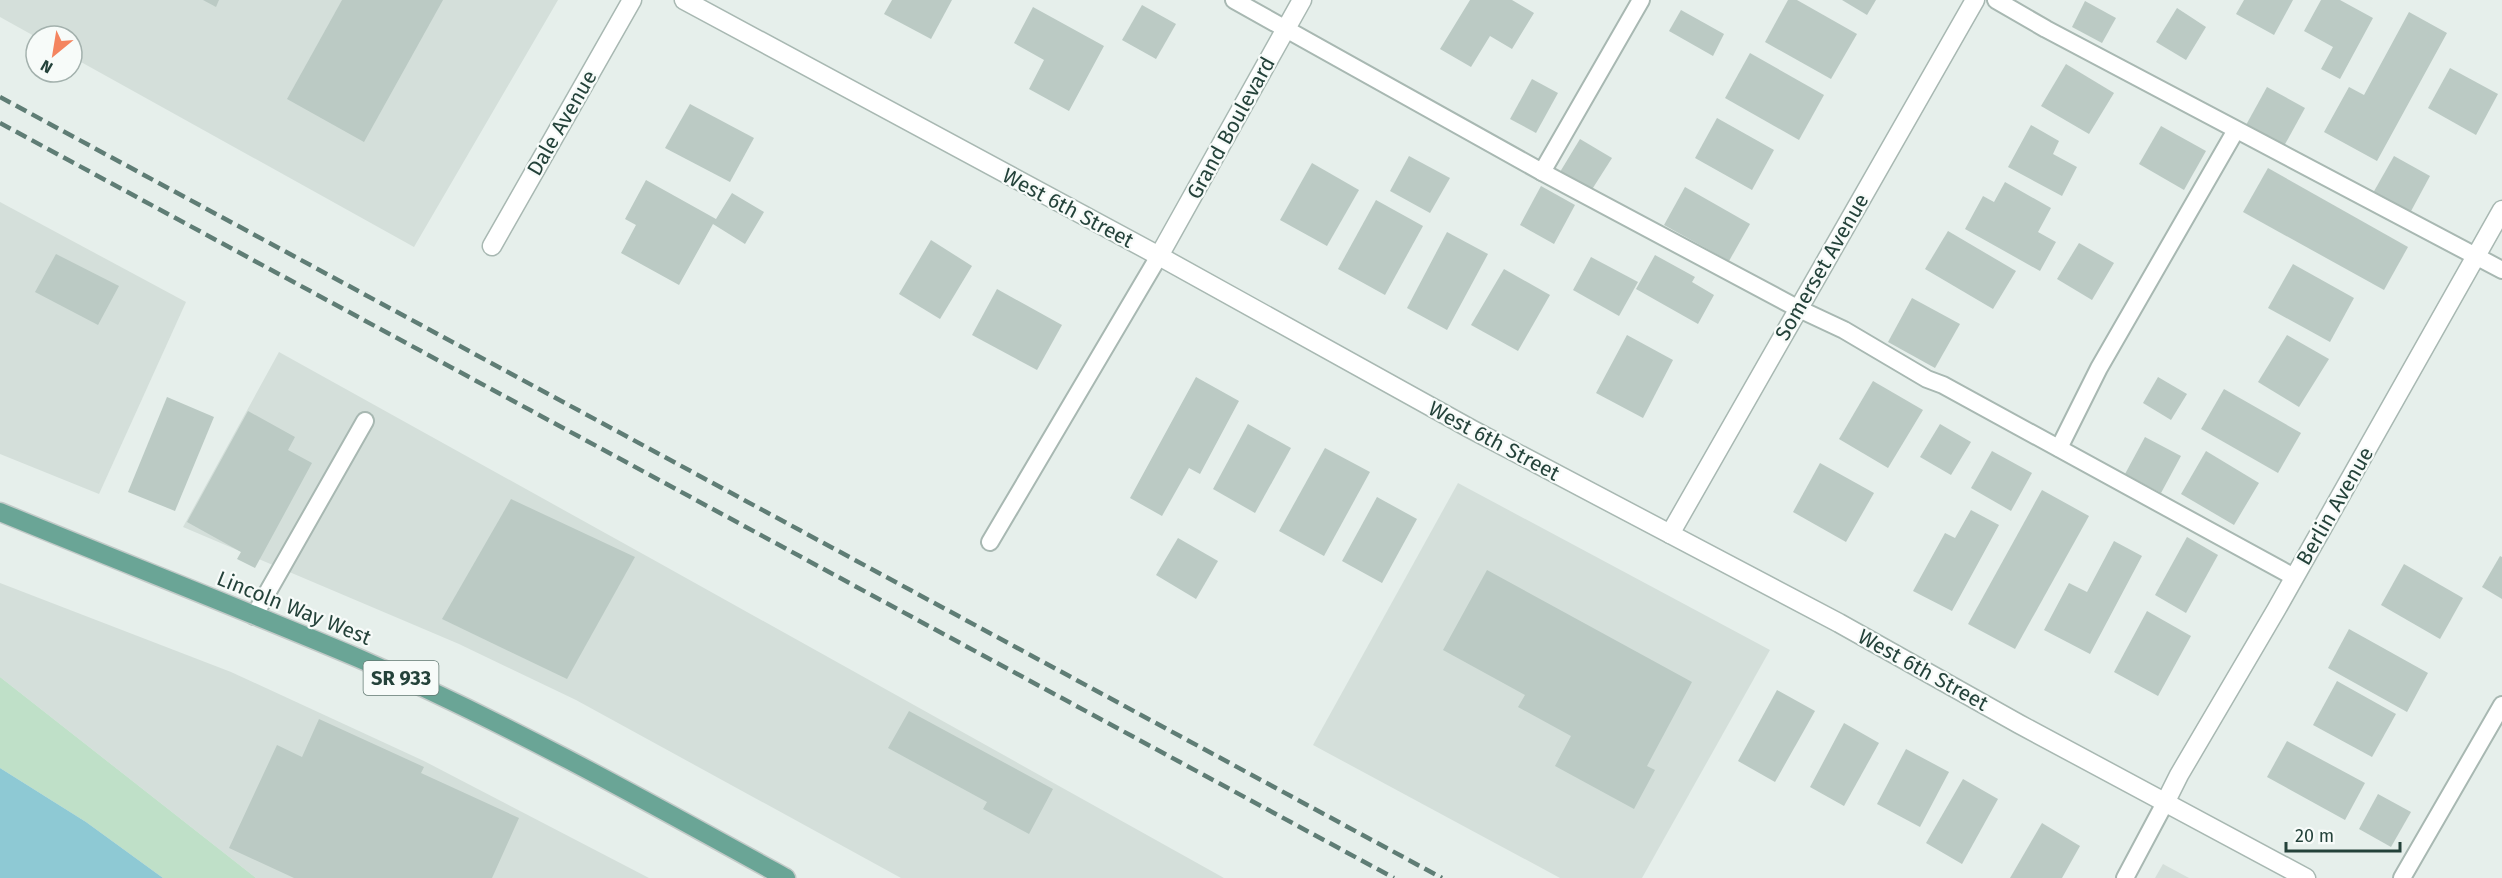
<svg xmlns="http://www.w3.org/2000/svg" width="2502" height="878" viewBox="0 0 2502 878" font-family="'Fira Sans',sans-serif">
<rect width="100%" height="100%" fill="#e6efeb"/>
<g fill="#d4dfda">
<polygon points="0,0 558,0 414,247 72,57 72,36 36,37 0,17"/>
<polygon points="0,202 186,302 99,494 0,454"/>
<polygon points="279,352 652,559 1224,878 901,878 576,700 459,644 183,527"/>
<polygon points="1458,483 1770,650 1642,878 1560,878 1313,745"/>
<polygon points="0,583 231,672 424,761 649,878 256,878 0,677"/>
<polygon points="2163,864 2189,878 2155,878"/>
</g>
<polygon fill="#bfe0c8" points="0,677 256,878 163,878 86,822 0,768"/>
<polygon fill="#8ec9d4" points="0,768 86,822 163,878 0,878"/>
<g fill="#bbcac4">
<polygon points="203,0 219,0 216,7"/>
<polygon points="342,0 443,0 364,142 287,99"/>
<polygon points="892,0 952,0 931,39 884,14"/>
<polygon points="1470,0 1512,0 1534,13 1512,49 1490,36 1471,67 1440,49"/>
<polygon points="1788,0 1797,0 1857,34 1831,79 1765,42"/>
<polygon points="1842,0 1876,0 1867,15"/>
<polygon points="2244,0 2293,0 2274,35 2236,14"/>
<polygon points="2321,0 2340,0 2373,18 2340,79 2321,69 2333,47 2304,31"/>
<polygon points="2085,1 2116,18 2102,43 2072,27"/>
<polygon points="1142,5 1176,24 1156,59 1122,40"/>
<polygon points="1033,7 1104,46 1069,111 1029,89 1044,60 1014,43"/>
<polygon points="2177,8 2206,27 2186,60 2156,42"/>
<polygon points="1681,10 1724,34 1713,56 1669,31"/>
<polygon points="2409,12 2447,33 2377,161 2324,132 2349,87 2364,95"/>
<polygon points="1750,53 1824,95 1799,140 1725,98"/>
<polygon points="2066,64 2114,93 2089,134 2041,106"/>
<polygon points="2450,68 2498,94 2476,135 2428,108"/>
<polygon points="1532,79 1558,93 1536,133 1510,119"/>
<polygon points="2267,87 2305,108 2284,146 2246,125"/>
<polygon points="690,104 754,138 730,182 665,148"/>
<polygon points="1717,118 1774,150 1752,190 1695,158"/>
<polygon points="2031,125 2059,141 2053,154 2077,167 2062,196 2008,167"/>
<polygon points="2161,126 2206,151 2184,190 2139,164"/>
<polygon points="1580,139 1612,158 1591,191 1560,172"/>
<polygon points="1409,156 1450,178 1430,213 1390,191"/>
<polygon points="2394,156 2430,176 2410,213 2373,193"/>
<polygon points="1312,163 1359,190 1327,246 1280,220"/>
<polygon points="2268,168 2408,247 2384,290 2243,212"/>
<polygon points="646,180 716,219 732,193 764,212 745,244 713,224 679,285 621,253 636,225 625,219"/>
<polygon points="2005,182 2051,208 2038,232 2056,242 2040,271 1965,229 1983,196 1994,202"/>
<polygon points="1541,186 1575,205 1554,244 1520,225"/>
<polygon points="1685,187 1750,224 1729,261 1664,225"/>
<polygon points="1376,200 1423,226 1385,295 1338,269"/>
<polygon points="1948,231 2016,271 1993,309 1925,269"/>
<polygon points="1447,232 1488,254 1447,330 1407,308"/>
<polygon points="931,240 972,266 940,319 899,294"/>
<polygon points="2079,243 2114,263 2092,300 2057,279"/>
<polygon points="56,254 119,286 98,325 35,292"/>
<polygon points="1655,255 1695,277 1692,282 1714,295 1698,324 1636,289"/>
<polygon points="1591,257 1638,282 1619,316 1573,290"/>
<polygon points="2293,264 2354,298 2330,342 2268,308"/>
<polygon points="1504,269 1550,295 1518,351 1471,325"/>
<polygon points="997,289 1062,325 1037,370 972,335"/>
<polygon points="1912,298 1960,324 1935,368 1888,342"/>
<polygon points="1627,335 1673,360 1643,418 1596,393"/>
<polygon points="2287,335 2329,359 2299,407 2258,382"/>
<polygon points="1196,377 1239,401 1200,474 1189,468 1162,516 1130,498"/>
<polygon points="2158,377 2187,394 2171,420 2143,403"/>
<polygon points="1873,381 1923,410 1888,468 1839,439"/>
<polygon points="2224,389 2301,433 2278,473 2201,429"/>
<polygon points="167,397 214,417 175,511 128,492"/>
<polygon points="248,411 295,437 288,450 312,463 255,568 237,559 241,552 187,522"/>
<polygon points="1248,424 1291,448 1255,513 1213,489"/>
<polygon points="1940,424 1971,442 1951,475 1920,457"/>
<polygon points="2145,437 2181,456 2161,493 2125,474"/>
<polygon points="1325,448 1370,472 1324,556 1279,531"/>
<polygon points="1992,451 2032,473 2011,511 1971,488"/>
<polygon points="2206,451 2259,483 2234,525 2181,494"/>
<polygon points="1820,463 1874,493 1846,542 1793,512"/>
<polygon points="2042,490 2089,516 2015,649 1968,624"/>
<polygon points="1377,497 1417,519 1382,583 1342,561"/>
<polygon points="511,499 635,557 567,679 442,619"/>
<polygon points="1971,510 1999,525 1952,611 1913,591 1945,533 1955,538"/>
<polygon points="2187,537 2218,555 2186,613 2155,595"/>
<polygon points="1178,538 1218,561 1196,599 1156,575"/>
<polygon points="2114,541 2142,556 2090,654 2044,630 2069,583 2087,592"/>
<polygon points="2500,556 2502,557 2502,599 2482,587"/>
<polygon points="2404,564 2463,598 2440,639 2381,605"/>
<polygon points="1487,570 1692,682 1647,766 1655,770 1634,809 1555,766 1571,736 1518,707 1525,695 1443,650"/>
<polygon points="2147,611 2191,636 2158,696 2114,672"/>
<polygon points="2349,629 2428,673 2407,712 2328,668"/>
<polygon points="2337,681 2396,714 2372,757 2313,725"/>
<polygon points="1777,690 1815,711 1775,782 1738,761"/>
<polygon points="909,711 1053,789 1029,834 983,809 987,802 888,748"/>
<polygon points="319,719 424,767 421,773 519,818 492,878 294,878 229,848 277,745 302,757"/>
<polygon points="1844,723 1879,743 1844,806 1810,787"/>
<polygon points="2287,741 2365,783 2345,820 2267,777"/>
<polygon points="1906,749 1949,772 1920,827 1877,804"/>
<polygon points="1963,779 1998,799 1962,864 1926,843"/>
<polygon points="2378,794 2411,812 2391,847 2359,829"/>
<polygon points="2042,823 2080,846 2062,878 2010,878"/>
</g>
<g fill="none" stroke-linecap="round" stroke-linejoin="round">
<defs>
<g id="service">
<polyline points="1234,0 1542,172 1797,308 1844,330 1927,379 1943,385 2294,577"/>
<polyline points="1996,0 2046,29 2502,270"/>
<polyline points="1542,172 1641,0"/>
<polyline points="2059,448 2099,368 2236,130"/>
<polyline points="990,542 1159,256"/>
<polyline points="254,616 365,421"/>
<polyline points="2125,878 2166,801"/>
<polyline points="2402,878 2502,705"/>
</g>
<g id="minor">
<polyline points="684,0 1159,256 1471,429 1839,623 2019,724 2306,878"/>
<polyline points="492,246 632,0"/>
<polyline points="1159,256 1302,0"/>
<polyline points="1670,534 1975,0"/>
<polyline points="2166,801 2179,775 2276,610 2502,210"/>
</g>
<path id="primary" d="M0,512C119,561 239,608 358,658C505,722 645,800 786,878"/>
</defs>
<use href="#service" stroke="#a8b8b2" stroke-width="20"/>
<use href="#minor" stroke="#a8b8b2" stroke-width="21"/>
<use href="#primary" stroke="#c2cac8" stroke-width="21"/>
<use href="#service" stroke="#fff" stroke-width="16"/>
<use href="#minor" stroke="#fff" stroke-width="18"/>
<use href="#primary" stroke="#6aa596" stroke-width="18"/>
<g stroke="#5f7d75" stroke-width="4.5" stroke-dasharray="12 6" stroke-linecap="butt">
<polyline points="0,97 1442,878"/>
<polyline points="0,123 1394,878"/>
</g>
</g>
<g text-anchor="middle" dominant-baseline="central" stroke-width="4.5" stroke-linejoin="round" paint-order="stroke">
<rect fill="#f7fbf9" stroke="#637a73" stroke-width="1.5" x="363.5" y="661" width="75" height="34" rx="4.5"/>
<g font-size="20" font-weight="bold" fill="#24423a">
<text x="401" y="678">SR 933</text>
</g>
<g font-size="21" fill="#24423a" stroke="#f7fbf9">
<text transform="translate(562 123) rotate(-60)">Dale Avenue</text>
<text transform="translate(1231 128) rotate(-61)">Grand Boulevard</text>
<text transform="translate(1068 208) rotate(28)">West 6th Street</text>
<text transform="translate(1822 267) rotate(-60)">Somerset Avenue</text>
<text transform="translate(1494 441) rotate(28)">West 6th Street</text>
<text transform="translate(2335 506) rotate(-60)">Berlin Avenue</text>
<text transform="translate(294 608) rotate(22)">Lincoln Way West</text>
<text transform="translate(1923 670) rotate(29)">West 6th Street</text>
</g>
</g>
<g transform="translate(54 54) rotate(210)"><circle r="28" fill="#f7fbf9" stroke="#a3b1ad" stroke-width="1.5"/>
<path d="M0-4.5L10 22L0 15L-10 22Z" fill="#f4845f"/>
<text y="-9" font-size="16" font-weight="bold" text-anchor="middle" fill="#24423a">N</text>
</g>
<path d="M2286 842v9h114v-9" fill="none" stroke="#24423a" stroke-width="3"/>
<text x="2295" y="842" font-size="18" fill="#24423a" stroke="#f7fbf9" stroke-width="4.5" paint-order="stroke">20 m</text>
</svg>
